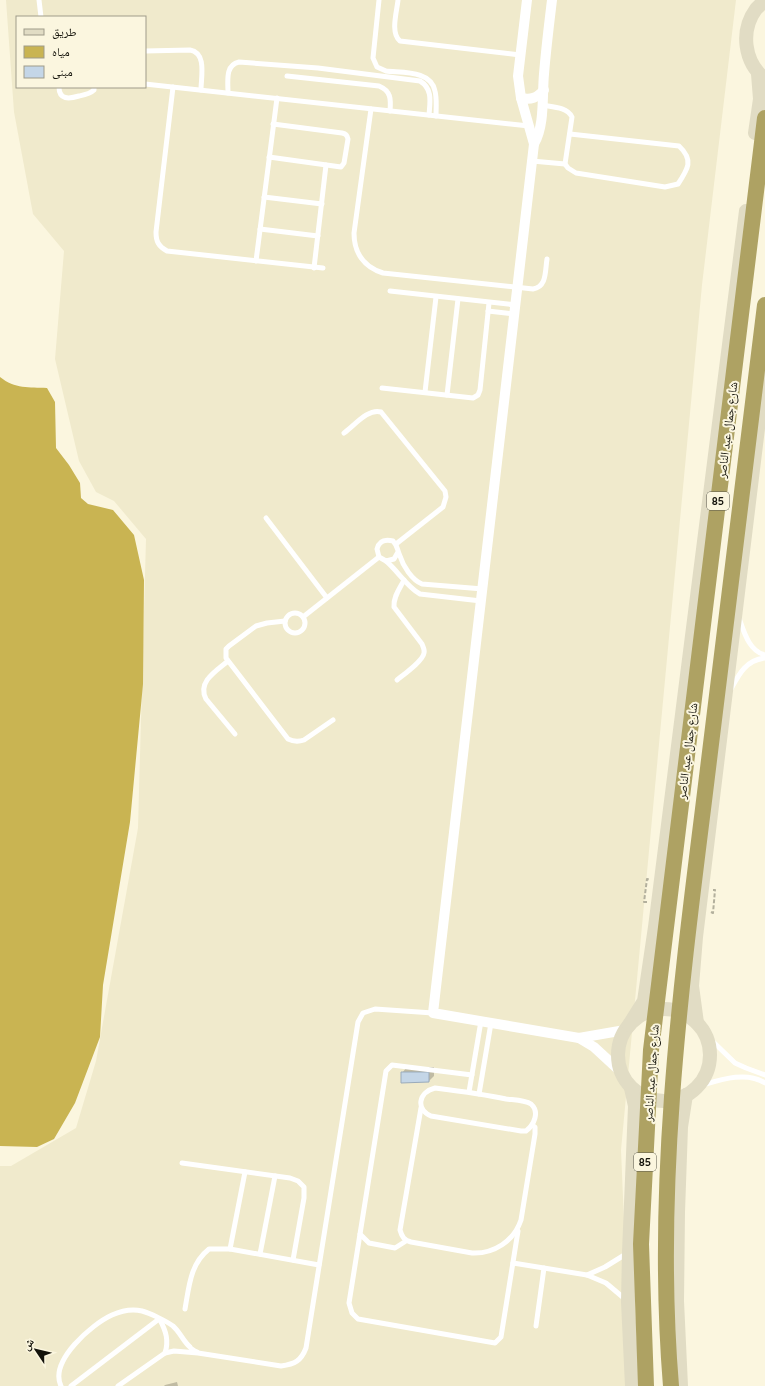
<svg xmlns="http://www.w3.org/2000/svg" width="765" height="1386" viewBox="0 0 765 1386" font-family="Quicksand,'Noto Naskh Arabic',sans-serif">
<rect width="100%" height="100%" fill="#fbf6df"/>
<path fill="#f0eacc" fill-rule="evenodd" d="M6,0H736L702,285L621,1150L631,1386H0V1166H11L76,1128L96,1061L138,828L146,539L114,501L96,492L79,461L55,359L64,251L33,214L14,112ZM17,17H145V87H17Z"/>
<path fill="#c9b452" d="M0,377C15,389 29,387 47,388L55,402L56,448L69,465L80,483L81,498L88,504L113,510L134,535L144,580L143,684L130,822L103,985L100,1037L75,1103L54,1139L37,1147L0,1146Z"/>
<g fill="#0003">
<polygon points="407,1067 434,1067 434,1076 429,1081 402,1073"/>
<polygon points="177,1382 178,1386 164,1386 165,1385"/>
</g>
<polygon fill="#c4d6e7" stroke="#9aabbb" points="401,1072 429,1072 429,1082 401,1083"/>
<g fill="none" stroke-linecap="round" stroke-linejoin="round">
<g stroke="#b3b09d" stroke-width="2" stroke-dasharray="4 2" stroke-linecap="butt">
<polyline points="647,902 644,902 647,879 650,880"/>
<polyline points="711,912 713,913 715,890 713,890"/>
</g>
<g stroke="#fff" stroke-width="5">
<polyline points="39,0 41,17"/>
<path d="M379,0L373,58L377,67L386,71C402,73 431,70 435,91C437,99 436,108 436,116"/>
<path d="M398,0C397,11 390,33 400,41L520,55"/>
<path d="M145,51L190,50C207,53 201,77 201,90"/>
<path d="M287,76L379,86C391,91 391,99 390,111"/>
<polyline points="145,84 529,126"/>
<path d="M59,87C59,100 69,99 79,96C84,95 90,94 94,90V87"/>
<path d="M173,87L156,232C156,241 158,246 167,251L323,268"/>
<path d="M228,93C228,81 225,65 239,62L318,68L420,81C433,89 430,102 429,115"/>
<path d="M542,105C553,107 567,107 572,117L565,164L568,168L576,173L665,187L678,184C688,169 694,160 679,146L570,134"/>
<path d="M371,109L354,233C354,253 364,267 383,273L533,289C547,287 545,271 547,259"/>
<path d="M269,157L341,167L344,163L348,139C347,135 346,134 342,133L273,124"/>
<polyline points="532,161 565,164"/>
<polyline points="264,197 322,204"/>
<polyline points="260,229 318,236"/>
<polyline points="256,261 277,98"/>
<polyline points="314,268 326,165"/>
<polyline points="390,291 516,305"/>
<polyline points="488,311 515,314"/>
<polyline points="382,388 473,398 478,395 480,390 489,303"/>
<polyline points="425,392 436,297"/>
<polyline points="447,395 458,299"/>
<path d="M344,433C354,426 368,408 381,412L445,491L446,497L443,507L396,544"/>
<polyline points="266,518 327,598"/>
<path d="M398,552L394,559L386,561L379,557L377,549C379,541 385,539 393,541C398,546 397,550 400,556C403,566 412,580 422,584L483,589"/>
<path d="M386,561C398,571 407,587 420,594L481,601"/>
<circle cx="295" cy="623" r="10"/>
<polyline points="303,617 379,557"/>
<path d="M739,618C744,632 749,651 765,655"/>
<path d="M285,621L267,623L256,626L229,646L226,649V658L288,739C294,742 298,742 304,740L333,720"/>
<path d="M228,661C216,671 197,682 206,699L235,734"/>
<path d="M397,680C403,675 423,661 424,653C425,650 423,647 422,644L394,607C393,597 400,588 404,580"/>
<path d="M731,689C739,674 746,660 765,658"/>
<polyline points="703,1032 735,1063 746,1068 765,1075"/>
<polyline points="472,1075 392,1065 386,1071 349,1303 352,1313 358,1319 495,1343 501,1337 518,1231"/>
<path d="M696,1087C717,1081 745,1070 765,1083"/>
<path d="M435,1088C459,1091 483,1094 506,1099C514,1100 525,1100 531,1104C540,1112 534,1125 526,1131H521L431,1116C415,1109 419,1092 435,1088Z"/>
<polyline points="469,1092 481,1021"/>
<polyline points="479,1094 491,1023"/>
<path d="M421,1108L400,1230C402,1237 404,1240 411,1242L472,1253C494,1254 514,1241 521,1220L535,1134V1127L532,1125"/>
<polyline points="182,1163 290,1178 298,1181 304,1187 304,1198 293,1260"/>
<polyline points="360,1234 369,1243 395,1248 406,1241"/>
<polyline points="230,1249 245,1172"/>
<polyline points="260,1254 275,1176"/>
<polyline points="513,1263 587,1275 606,1283 625,1299"/>
<polyline points="587,1275 605,1267 626,1254"/>
<path d="M185,1309C189,1287 190,1264 209,1249H230L319,1265"/>
<path d="M160,1320C166,1331 169,1341 165,1353"/>
<polyline points="536,1326 544,1268"/>
<path d="M61,1386C49,1361 92,1324 112,1315C121,1311 133,1309 142,1311C150,1313 166,1321 173,1326C180,1332 183,1341 190,1347C191,1349 195,1351 197,1352"/>
<polyline points="71,1386 159,1319"/>
<path d="M118,1386L165,1353L174,1351L198,1353L281,1366C295,1364 301,1361 306,1348L358,1022L363,1013L375,1009L433,1013"/>
</g>
<g stroke="#fff" stroke-width="10">
<polyline points="527,0 518,76 521,98 534,144 433,1013 579,1038 625,1030"/>
<path d="M521,98C531,100 537,98 544,90"/>
<path d="M534,144C545,126 542,95 544,74C546,49 549,25 552,0"/>
<polyline points="579,1038 594,1047 620,1071"/>
</g>
<g stroke="#e1dcc4" stroke-width="14">
<path d="M765,0C762,3 759,6 756,9C740,31 744,62 765,79"/>
<polyline points="755,133 760,99 758,74"/>
<circle cx="664" cy="1055" r="46"/>
<polyline points="697,1023 692,986 696,937 765,371"/>
<polyline points="629,1025 644,1001 655,927 746,211"/>
<polyline points="631,1088 635,1106 629,1252 628,1302 632,1386"/>
<polyline points="681,1386 677,1301 678,1212 681,1127 686,1095"/>
</g>
<g stroke="#aea263" stroke-width="16">
<polyline points="646,1386 641,1244 651,1050 765,118"/>
<path d="M671,1386C655,1194 679,1000 703,809C723,641 744,473 765,305"/>
</g>
</g>
<g text-anchor="middle" dominant-baseline="central" stroke-width="4" stroke-linejoin="round" paint-order="stroke">
<g fill="#fbf6df" stroke="#59574b" stroke-width="1">
<rect x="707" y="492" width="22" height="18" rx="3"/>
<rect x="634" y="1153" width="22" height="18" rx="3"/>
</g>
<g font-size="11" font-weight="bold" fill="#14130b">
<text x="718" y="501">85</text>
<text x="645" y="1162">85</text>
</g>
<g font-size="12" fill="#14130b" stroke="#fbf6df">
<text transform="translate(727 430) rotate(-83)">شارع جمال عبد الناصر</text>
<text transform="translate(687 751) rotate(-83)">شارع جمال عبد الناصر</text>
<text transform="translate(651 1073) rotate(-86)">شارع جمال عبد الناصر</text>
</g>
</g>
<rect x="16" y="16" width="130" height="72" fill="#fbf6df" stroke="#9f9b8a"/>
<rect x="24" y="29" width="20" height="6" fill="#e1dcc4" stroke="#9f9b8a"/>
<text x="52" y="36" font-size="12" fill="#14130b">طريق</text>
<rect x="24" y="46" width="20" height="12" fill="#c9b452" stroke="#9f9b8a"/>
<text x="52" y="56" font-size="12" fill="#14130b">مياه</text>
<rect x="24" y="66" width="20" height="12" fill="#c4d6e7" stroke="#9f9b8a"/>
<text x="52" y="76" font-size="12" fill="#14130b">مبنى</text>
<g transform="translate(36 1350) rotate(305)" stroke="#fbf6df" stroke-width="3" paint-order="stroke">
<path d="M0-3L7 15L0 10L-7 15Z" fill="#14130b"/>
<text y="-6" font-size="11" font-weight="bold" text-anchor="middle" fill="#14130b">ش</text>
</g>
</svg>
